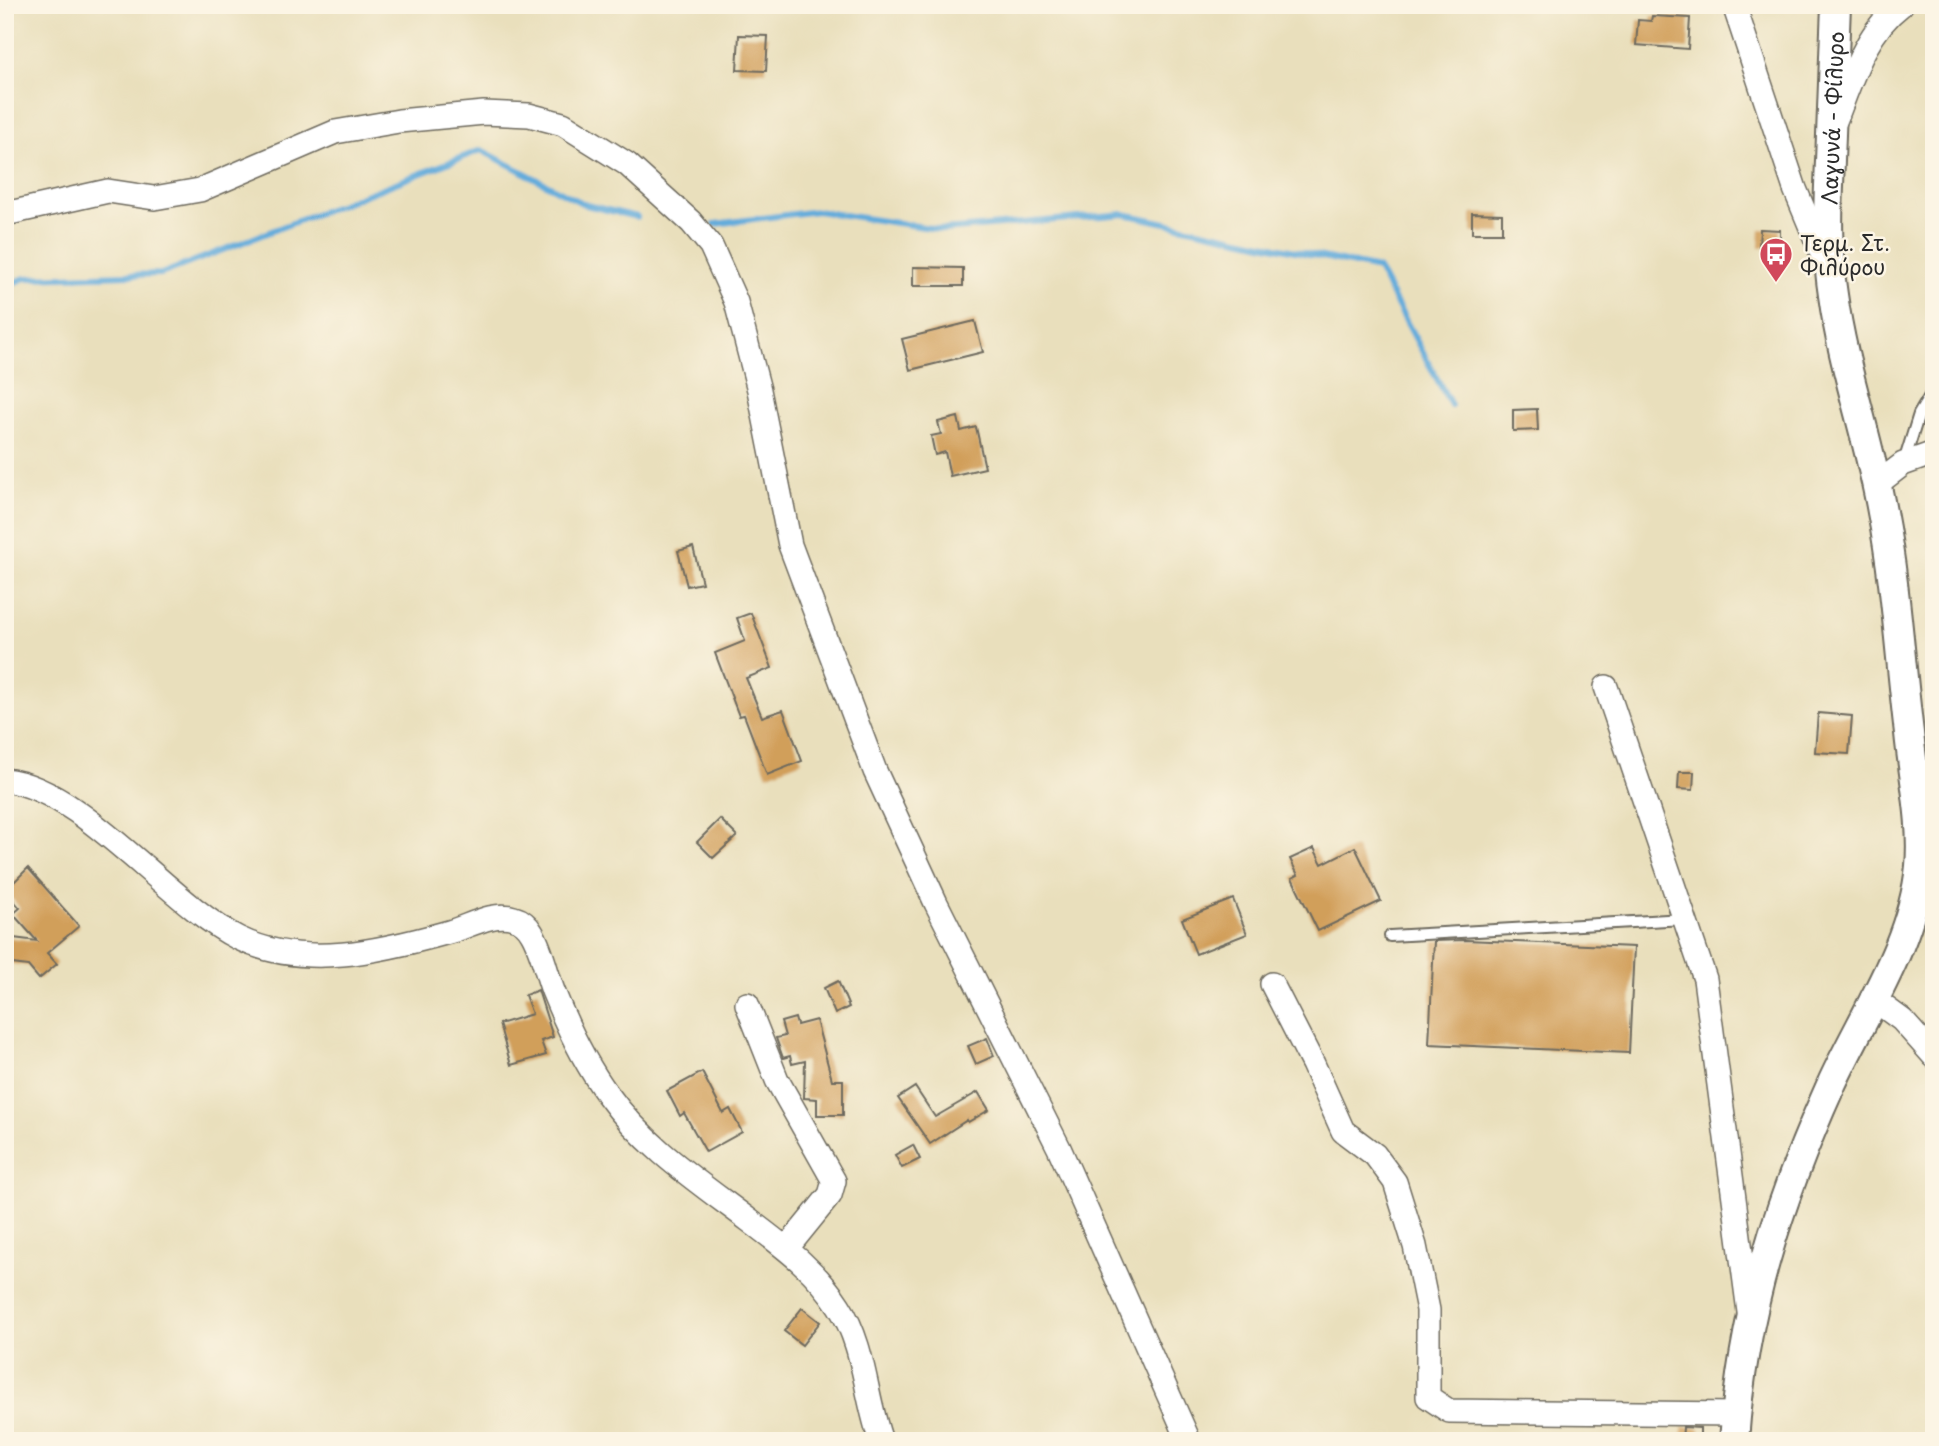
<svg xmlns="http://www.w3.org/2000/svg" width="1939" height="1446" viewBox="0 0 1939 1446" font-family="'Playpen Sans',sans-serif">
<rect width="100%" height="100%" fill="#fcf5e5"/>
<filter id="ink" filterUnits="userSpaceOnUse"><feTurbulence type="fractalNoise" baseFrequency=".0143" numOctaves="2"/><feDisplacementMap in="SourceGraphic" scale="14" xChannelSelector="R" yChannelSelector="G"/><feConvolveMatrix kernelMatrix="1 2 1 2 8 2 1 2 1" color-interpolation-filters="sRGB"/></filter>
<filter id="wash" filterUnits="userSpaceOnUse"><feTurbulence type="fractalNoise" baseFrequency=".00686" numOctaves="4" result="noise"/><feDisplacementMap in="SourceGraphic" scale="28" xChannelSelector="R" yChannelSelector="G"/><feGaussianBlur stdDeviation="1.57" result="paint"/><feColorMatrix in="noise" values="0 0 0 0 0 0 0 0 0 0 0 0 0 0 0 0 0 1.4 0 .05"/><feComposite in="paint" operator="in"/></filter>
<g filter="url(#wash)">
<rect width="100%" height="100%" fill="#e9dfbc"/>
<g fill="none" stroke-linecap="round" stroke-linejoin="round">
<g stroke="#63acdb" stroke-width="6">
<polyline points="715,224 817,211 944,230 1124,214 1378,269 1451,405"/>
<polyline points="5,286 25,278 161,274 481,150 586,205 637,217"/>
</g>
</g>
<g id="blocks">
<g fill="#d19f5a">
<polygon points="1652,16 1690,18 1688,49 1636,45 1638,20 1651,21"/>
<polygon points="739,35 768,36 766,71 737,70"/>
<polygon points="1472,213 1502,214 1502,233 1472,233"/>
<polygon points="1760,229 1780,230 1780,247 1759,247"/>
<polygon points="913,267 963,268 963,286 913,286"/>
<polygon points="975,321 983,352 910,370 902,339"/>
<polygon points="1537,409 1538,430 1513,431 1513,410"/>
<polygon points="958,417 961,431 976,427 985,468 950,476 945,452 935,455 931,436 941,434 938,422"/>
<polygon points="693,547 702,583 687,586 678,551"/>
<polygon points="751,613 772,668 746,678 762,717 783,710 802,761 767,775 744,715 739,716 715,653 745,641 737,618"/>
<polygon points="1818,713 1852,716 1849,754 1815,752"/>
<polygon points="1679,772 1694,772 1693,790 1678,789"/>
<polygon points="720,819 737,836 713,858 697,842"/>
<polygon points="1355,847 1381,901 1318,931 1292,878 1298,875 1290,859 1314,848 1322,864"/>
<polygon points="28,868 79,926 47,953 57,964 39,979 28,966 5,963 5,937 37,941 13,914 20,908 5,891"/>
<polygon points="1233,899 1247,934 1196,954 1182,919"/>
<polygon points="1465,940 1634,947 1629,1053 1429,1044 1434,941"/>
<polygon points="838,981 849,1007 835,1014 824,988"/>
<polygon points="538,990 553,1037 541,1041 546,1055 511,1065 499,1024 532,1014 525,995"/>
<polygon points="795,1018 797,1025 816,1020 832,1080 843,1080 843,1115 817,1115 817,1099 804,1098 805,1061 792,1064 790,1056 783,1058 776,1038 785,1036 781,1022"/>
<polygon points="987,1038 994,1056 976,1064 968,1046"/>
<polygon points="702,1072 723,1113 730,1109 742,1132 706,1152 684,1113 680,1116 667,1091"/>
<polygon points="915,1087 935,1117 978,1092 989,1110 968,1122 967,1120 930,1144 898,1098"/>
<polygon points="913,1145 920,1159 902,1168 895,1155"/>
<polygon points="802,1308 820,1322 802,1345 784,1331"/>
<polygon points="1683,1427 1700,1428 1700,1441 1682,1441"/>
</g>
</g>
</g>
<g filter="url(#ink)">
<use href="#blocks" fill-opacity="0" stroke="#6e6a5e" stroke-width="2"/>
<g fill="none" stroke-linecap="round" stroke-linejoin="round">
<defs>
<g id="service">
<polyline points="1904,462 1919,414 1934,389"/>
<polyline points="1390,936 1684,919"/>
</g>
<g id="minor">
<polyline points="1734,5 1795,189 1825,261"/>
<path d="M1835,121C1851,81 1865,32 1901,5"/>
<polyline points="5,214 108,191 154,198 200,190 335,132 399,121 484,113 529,115 563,124 627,164 691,222 711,246 736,302 759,390 790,545 875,771 936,903 1059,1148 1189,1441"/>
<polyline points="1877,484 1903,464 1934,453"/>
<polyline points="1606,687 1705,979 1749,1312"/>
<path d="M5,780C83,789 167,902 238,938C303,970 381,951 449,932C468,927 493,911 514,918C522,920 528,926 532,933C542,950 546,972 553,991C567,1026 586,1065 608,1095C645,1147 700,1183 750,1221C784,1247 815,1269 839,1306C865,1346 865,1397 881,1441"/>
<polyline points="1272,984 1313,1064 1343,1131 1375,1155 1395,1182 1415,1246 1428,1310 1428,1397 1449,1411 1736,1414"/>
<polyline points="1872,998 1902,1020 1934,1056"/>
<polyline points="747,1004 777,1080 834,1181 830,1195 787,1248"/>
</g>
<g id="tertiary">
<path id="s1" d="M1734,1441C1743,1312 1778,1202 1831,1085C1863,1015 1913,943 1920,866C1924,822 1913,776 1909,733C1900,659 1896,584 1882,512C1869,438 1843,368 1833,295C1826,250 1828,206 1830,161C1832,109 1834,57 1836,5"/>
</g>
</defs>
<use href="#service" stroke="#6e6a5e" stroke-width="14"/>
<use href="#minor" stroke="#6e6a5e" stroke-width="26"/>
<use href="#tertiary" stroke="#6e6a5e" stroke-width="32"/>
<use href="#service" stroke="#fff" stroke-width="10"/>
<use href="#minor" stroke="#fff" stroke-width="23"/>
<use href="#tertiary" stroke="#fff" stroke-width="28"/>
</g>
</g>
<defs>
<symbol id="bus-pin" viewBox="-11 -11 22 30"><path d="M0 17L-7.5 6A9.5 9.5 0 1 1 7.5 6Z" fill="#d1495b" stroke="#fcf5e5"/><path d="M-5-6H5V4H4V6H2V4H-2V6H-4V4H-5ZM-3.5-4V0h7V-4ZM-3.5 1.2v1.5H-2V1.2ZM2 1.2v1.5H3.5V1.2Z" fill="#fff"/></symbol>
</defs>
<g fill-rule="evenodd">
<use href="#bus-pin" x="1757" y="235" width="38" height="52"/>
</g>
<g text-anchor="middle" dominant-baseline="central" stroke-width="5" stroke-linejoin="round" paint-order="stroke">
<g font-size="21" fill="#2b2b2b" stroke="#fcf5e5">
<text stroke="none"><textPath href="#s1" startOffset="1365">Λαγυνά - Φίλυρο</textPath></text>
</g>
<g font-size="21" fill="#2b2b2b" stroke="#fcf5e5" text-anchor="start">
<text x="1800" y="242">Τερμ. Στ.<tspan x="1800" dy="24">Φιλύρου</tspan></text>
</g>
</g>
<rect width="1939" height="1446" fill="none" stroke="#fcf5e5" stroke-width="28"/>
</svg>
